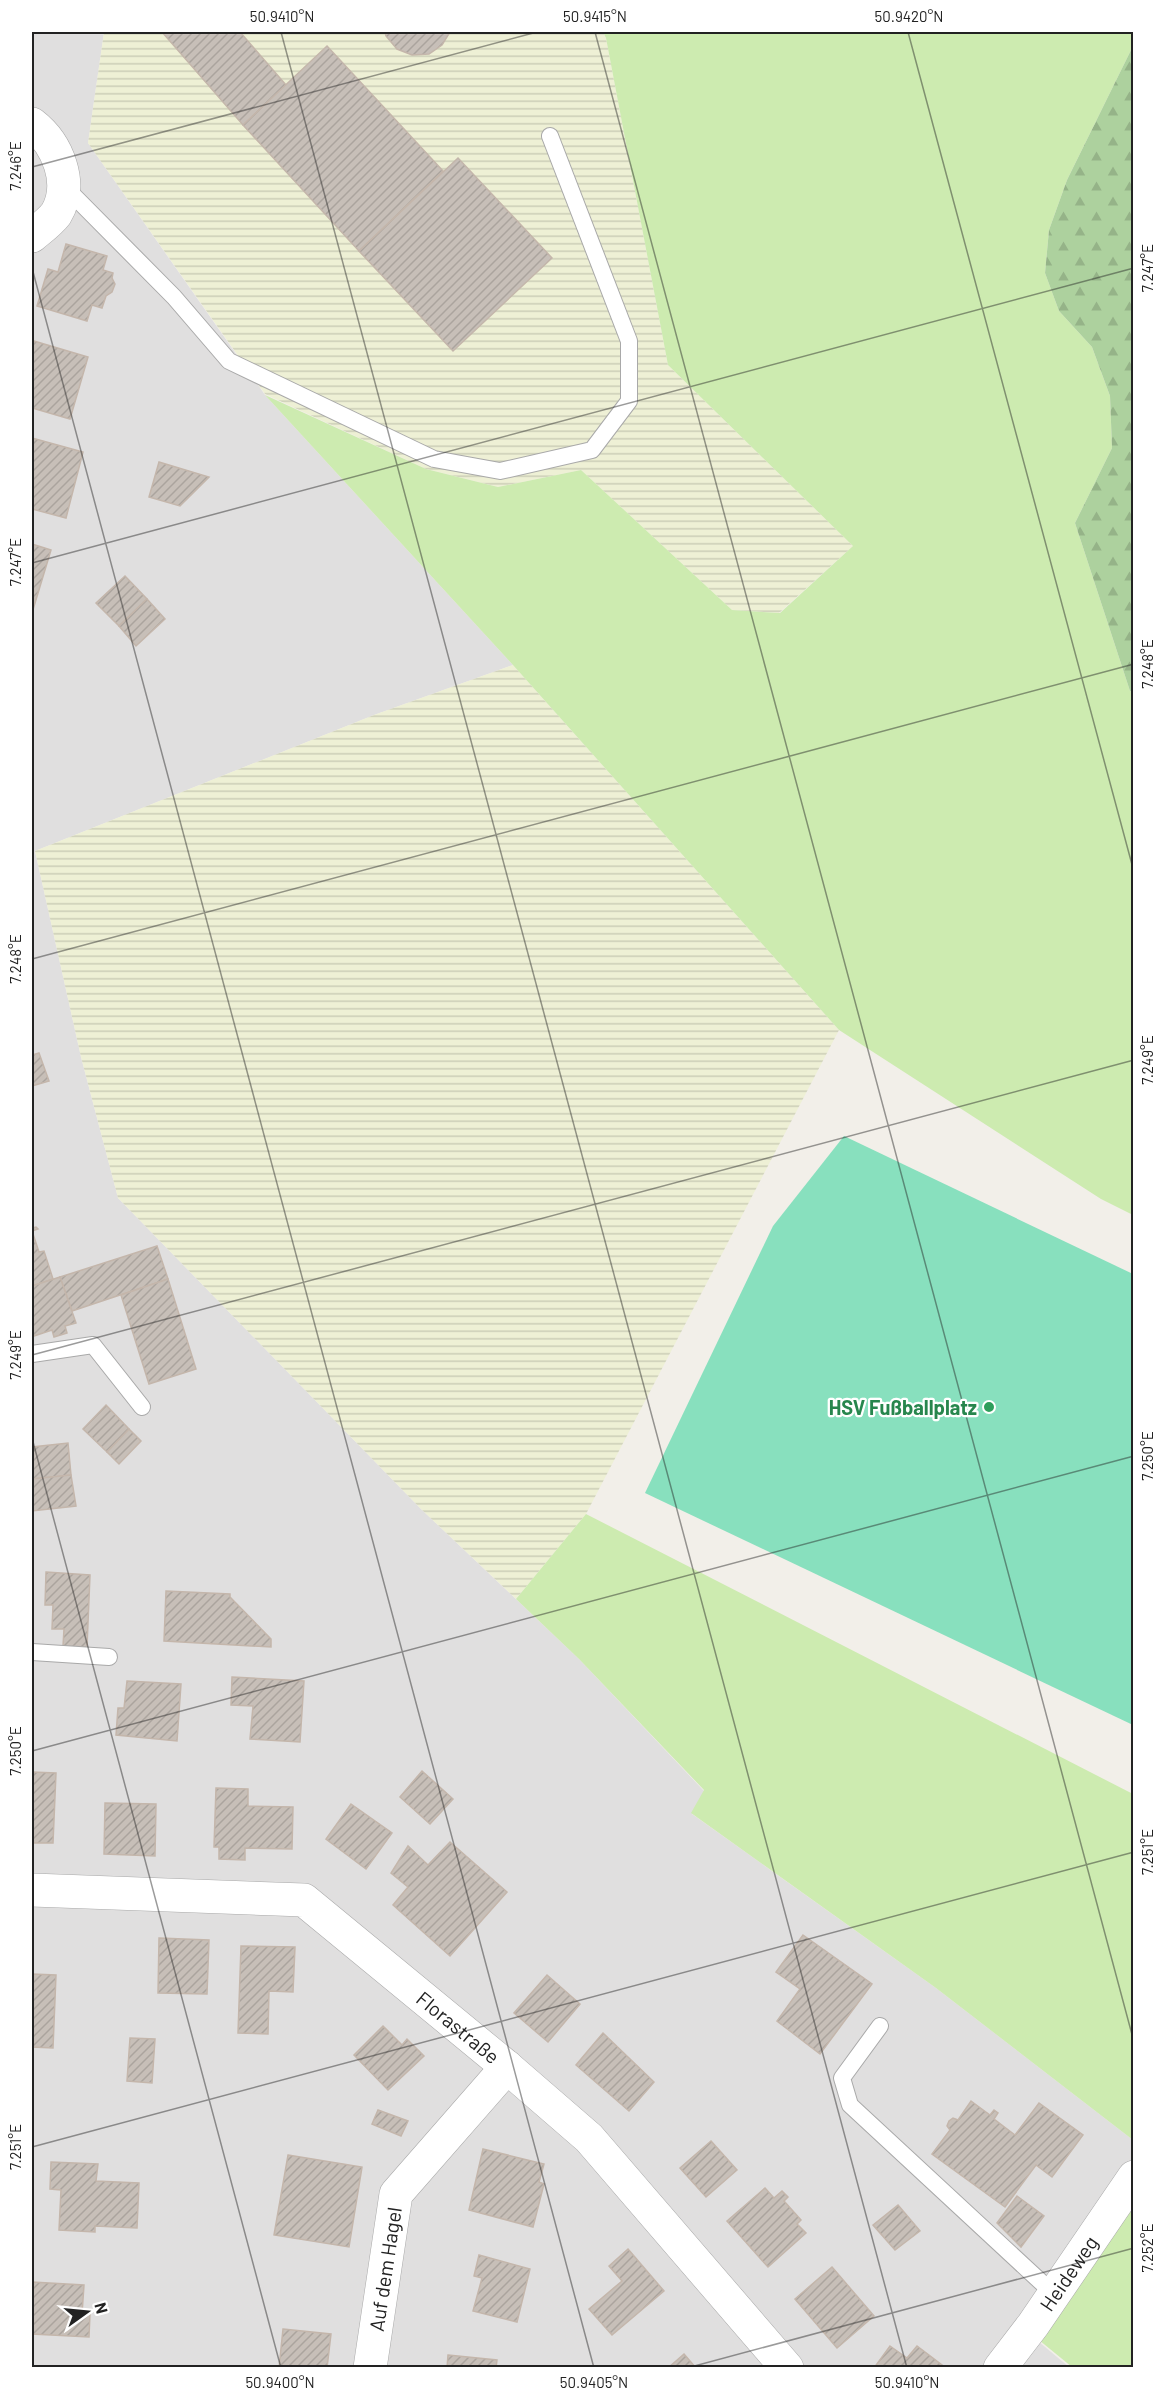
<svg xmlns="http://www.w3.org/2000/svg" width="1165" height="2399" viewBox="0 0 1165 2399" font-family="Barlow,sans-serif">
<defs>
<pattern id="farmland-rules" width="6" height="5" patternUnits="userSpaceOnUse" patternTransform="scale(1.5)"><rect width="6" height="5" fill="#eef0d5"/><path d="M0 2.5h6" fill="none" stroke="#ccceb7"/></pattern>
<pattern id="forest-firs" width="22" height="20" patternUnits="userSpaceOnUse" patternTransform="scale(1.5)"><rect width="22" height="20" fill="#add19e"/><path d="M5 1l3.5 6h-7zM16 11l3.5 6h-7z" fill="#95b388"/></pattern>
<pattern id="building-hatch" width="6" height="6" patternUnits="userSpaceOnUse" patternTransform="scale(1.5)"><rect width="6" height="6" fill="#c7bfb8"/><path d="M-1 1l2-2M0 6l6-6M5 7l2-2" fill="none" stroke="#aba49e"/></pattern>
</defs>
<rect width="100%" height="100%" fill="#f2efe9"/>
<polygon fill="#e0dfdf" points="32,32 104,32 88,143 265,395 513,665 374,715 35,851 81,1057 118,1198 421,1509 579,1659 704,1791 692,1814 936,1988 1133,2140 1134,2156 1015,2322 1069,2367 32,2368"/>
<g fill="url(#farmland-rules)">
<polygon points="104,32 603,32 606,38 668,365 853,546 779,613 732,610 581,470 498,487 426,469 265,394 88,143"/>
<polygon points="513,665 839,1030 586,1514 516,1599 421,1509 118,1198 81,1057 35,851 374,715"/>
</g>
<g fill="#cdebb0">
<polygon points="603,32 1133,32 1133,46 1067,180 1049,230 1045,273 1059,311 1092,347 1110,396 1112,448 1075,523 1130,691 1133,692 1133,1215 1101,1199 839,1030 513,665 265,395 426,469 498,487 581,470 732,610 780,613 853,546 668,365 606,38"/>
<polygon points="586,1514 1133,1794 1133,2140 936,1988 691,1813 704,1790 579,1659 516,1599"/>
<polygon points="1133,2205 1133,2367 1072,2367 1039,2340"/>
</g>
<polygon fill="url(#forest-firs)" points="1133,46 1134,692 1133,692 1130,691 1075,523 1112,448 1110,396 1092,347 1059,311 1045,273 1049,230 1067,180"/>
<polygon fill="#88e0be" points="844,1136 1133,1274 1133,1725 645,1493 773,1226"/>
<g fill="url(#building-hatch)" stroke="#c4b6ab" stroke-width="1.5">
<polygon points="162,32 240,32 286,85 243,125"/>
<polygon points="385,32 450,32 442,45 429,54 412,55 397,49 386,36"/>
<polygon points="327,46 443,171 359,251 243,125"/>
<polygon points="458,158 552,258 453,351 359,251"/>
<polygon points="66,244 107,256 103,270 113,273 112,278 115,284 112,292 106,296 102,308 92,305 87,321 37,306 48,269 58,272"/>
<polygon points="34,341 88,357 70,419 32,408 32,349"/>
<polygon points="32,438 83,452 66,518 32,509"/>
<polygon points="159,462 209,477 180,506 149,497"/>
<polygon points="32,544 51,550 32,613"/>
<polygon points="125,576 147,599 119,626 96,603"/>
<polygon points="147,599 165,619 136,646 119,626"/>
<polygon points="39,1053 49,1081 32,1086 32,1055"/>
<polygon points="36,1227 38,1229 32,1231 39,1252 44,1251 53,1279 32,1286 32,1228"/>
<polygon points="157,1246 168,1279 72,1311 60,1277"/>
<polygon points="60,1277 76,1323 65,1326 67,1333 54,1337 52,1330 34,1336 32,1330 32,1286"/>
<polygon points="168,1279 196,1369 149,1384 121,1295"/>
<polygon points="106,1405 129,1429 107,1452 83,1429"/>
<polygon points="129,1429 141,1441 119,1464 107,1452"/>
<polygon points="68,1443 71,1475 32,1479 32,1447"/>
<polygon points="71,1475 76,1506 32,1511 32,1479"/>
<polygon points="46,1572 90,1575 87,1647 63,1646 64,1629 52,1629 53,1605 45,1605"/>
<polygon points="166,1591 230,1594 230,1597 271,1639 271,1647 164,1641"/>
<polygon points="232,1677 304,1681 300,1742 250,1739 253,1706 231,1705"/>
<polygon points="127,1681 181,1684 177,1741 116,1735 118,1708 124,1708"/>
<polygon points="422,1771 453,1799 430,1824 400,1797"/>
<polygon points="32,1772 56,1773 53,1843 32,1843"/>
<polygon points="216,1788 248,1789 248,1806 293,1807 292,1849 245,1848 245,1860 219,1859 219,1847 214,1847"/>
<polygon points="105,1803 156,1804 155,1856 104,1854"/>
<polygon points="351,1804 392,1833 366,1869 326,1839"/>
<polygon points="450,1842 507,1892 450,1956 393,1905 408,1887 391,1873 408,1846 428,1865"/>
<polygon points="803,1935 872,1984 820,2054 777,2021 800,1989 776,1972"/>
<polygon points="159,1938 209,1940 207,1994 158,1993"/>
<polygon points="241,1946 295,1947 293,1992 269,1991 268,2034 238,2033"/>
<polygon points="32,1974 56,1975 53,2048 32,2047"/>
<polygon points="547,1975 580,2004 548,2042 514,2013"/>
<polygon points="383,2026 402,2045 407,2039 424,2056 388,2090 354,2055"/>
<polygon points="603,2033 654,2082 629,2111 576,2065"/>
<polygon points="130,2038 155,2039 152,2083 127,2081"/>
<polygon points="971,2101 990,2115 994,2110 998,2113 994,2119 1015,2135 1039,2103 1083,2135 1052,2177 1036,2165 1005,2207 932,2154 950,2130 947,2126 949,2121 953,2118 958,2120"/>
<polygon points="378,2110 408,2121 401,2136 372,2124"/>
<polygon points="711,2141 737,2170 706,2197 680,2168"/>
<polygon points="483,2149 544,2164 539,2182 544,2184 533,2227 469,2210"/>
<polygon points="288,2155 362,2167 349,2247 274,2235"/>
<polygon points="51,2162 98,2164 96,2181 139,2183 137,2228 95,2226 95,2232 59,2230 61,2190 50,2189"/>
<polygon points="765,2188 774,2198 782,2191 788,2197 784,2201 801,2220 797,2224 806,2233 768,2267 727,2221"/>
<polygon points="1017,2196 1044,2216 1021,2247 997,2223"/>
<polygon points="898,2205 920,2231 895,2250 873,2225"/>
<polygon points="628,2249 664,2291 612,2335 589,2309 622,2281 609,2266"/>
<polygon points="479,2255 530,2269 517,2322 473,2311 482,2278 474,2276"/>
<polygon points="832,2267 874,2316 837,2348 795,2299"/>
<polygon points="32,2282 84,2285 82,2314 90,2314 89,2337 32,2334"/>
<polygon points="283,2329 331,2334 327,2368 279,2368"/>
<polygon points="890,2346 907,2358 917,2346 946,2368 874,2368"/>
<polygon points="684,2354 696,2368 668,2368"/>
<polygon points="448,2355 497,2360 496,2368 447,2368"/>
</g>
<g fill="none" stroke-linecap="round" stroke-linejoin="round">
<defs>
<g id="lane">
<polyline points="65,187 174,297 229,361 434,459 500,471 592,450 629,401 629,341 550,136"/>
<polyline points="32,1354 93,1345 142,1407"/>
<polyline points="32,1652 109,1657"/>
<polyline points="880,2026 842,2078 850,2105 1054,2294"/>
</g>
<g id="street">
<path d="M32,124C58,144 74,184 56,214C50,222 39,230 32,236"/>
<path id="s1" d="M32,1890L304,1900L507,2067L589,2138L787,2368"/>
<path id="s2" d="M370,2368L396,2194L507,2067"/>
<path id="s3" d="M1000,2368L1033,2325L1134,2177"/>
</g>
</defs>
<use href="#lane" stroke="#a9a9a9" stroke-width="18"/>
<use href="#street" stroke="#a9a9a9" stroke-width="34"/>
<use href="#lane" stroke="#fff" stroke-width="16"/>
<use href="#street" stroke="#fff" stroke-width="33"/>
</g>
<path fill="none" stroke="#222" stroke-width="1.5" stroke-opacity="0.45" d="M281,32L907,2368M595,32L1134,2042M908,32L1134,872M32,167L537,32M32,268L594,2368M32,563L1134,268M32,959L1134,664M32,1355L1134,1060M32,1438L281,2368M32,1751L1134,1456M32,2147L1134,1852M687,2368L1134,2248"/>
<circle fill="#2e9e5b" stroke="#fff" stroke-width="2" cx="989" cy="1407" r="6"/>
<g text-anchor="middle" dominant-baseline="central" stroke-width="4.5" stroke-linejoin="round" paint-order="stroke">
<g font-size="20" font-weight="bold" fill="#27864d" stroke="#fff" text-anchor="end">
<text x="977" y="1407">HSV Fußballplatz</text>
</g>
<g font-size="20" fill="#222" stroke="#fff">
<text stroke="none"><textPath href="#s1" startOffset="472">Florastraße</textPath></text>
<text stroke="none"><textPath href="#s2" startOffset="100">Auf dem Hagel</textPath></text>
<text stroke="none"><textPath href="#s3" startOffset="117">Heideweg</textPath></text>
</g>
</g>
<rect width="1165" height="2399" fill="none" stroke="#ffffff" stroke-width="66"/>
<g transform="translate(87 2312) rotate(75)" stroke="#ffffff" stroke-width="4.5" paint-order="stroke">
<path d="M0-4.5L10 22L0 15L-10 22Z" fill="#222222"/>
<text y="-9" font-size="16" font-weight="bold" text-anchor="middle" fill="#222222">N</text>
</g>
<rect x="33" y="33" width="1099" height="2333" fill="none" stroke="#222" stroke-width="2"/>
<g font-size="15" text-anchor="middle" fill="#222">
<text x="282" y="22">50.9410°N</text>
<text x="595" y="22">50.9415°N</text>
<text x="909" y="22">50.9420°N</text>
<text transform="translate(16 166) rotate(-90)" y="5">7.246°E</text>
<text transform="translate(1148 268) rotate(-90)" y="5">7.247°E</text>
<text transform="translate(16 562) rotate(-90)" y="5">7.247°E</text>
<text transform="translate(1148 664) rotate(-90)" y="5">7.248°E</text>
<text transform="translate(16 959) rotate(-90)" y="5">7.248°E</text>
<text transform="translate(1148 1060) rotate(-90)" y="5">7.249°E</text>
<text transform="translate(16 1355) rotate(-90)" y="5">7.249°E</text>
<text transform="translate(1148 1456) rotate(-90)" y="5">7.250°E</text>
<text transform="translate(16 1751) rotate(-90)" y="5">7.250°E</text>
<text transform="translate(1148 1852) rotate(-90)" y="5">7.251°E</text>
<text transform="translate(16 2147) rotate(-90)" y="5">7.251°E</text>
<text transform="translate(1148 2248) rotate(-90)" y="5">7.252°E</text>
<text x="280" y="2388">50.9400°N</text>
<text x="594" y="2388">50.9405°N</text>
<text x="907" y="2388">50.9410°N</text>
</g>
</svg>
